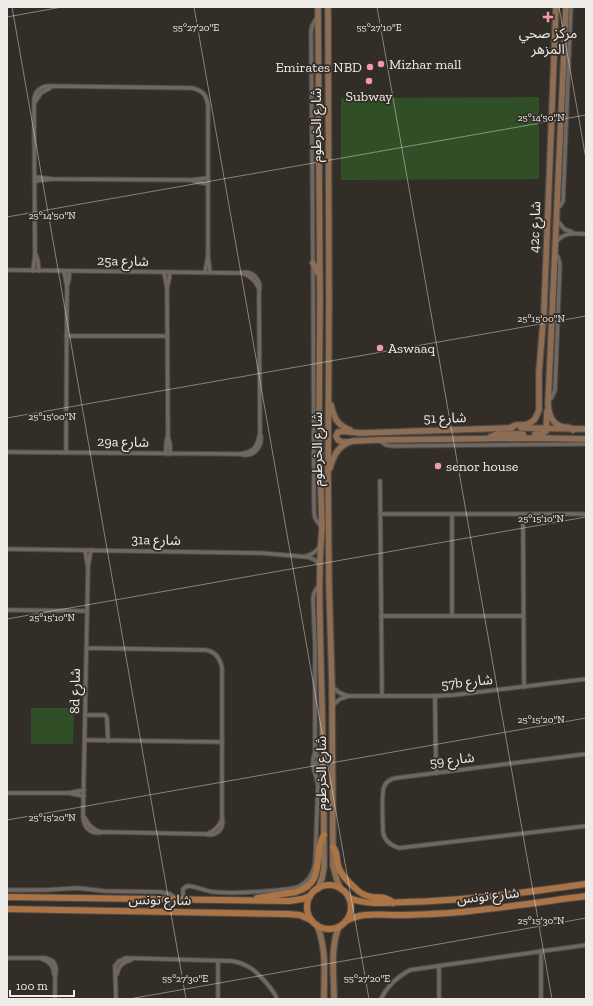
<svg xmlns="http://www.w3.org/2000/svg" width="593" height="1006" viewBox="0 0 593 1006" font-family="'Zilla Slab','Noto Sans Arabic',serif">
<rect width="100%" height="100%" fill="#332d28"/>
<g fill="#314f26">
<polygon points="539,97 539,179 341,180 341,98"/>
<polygon points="31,708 74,708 73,744 31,744"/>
</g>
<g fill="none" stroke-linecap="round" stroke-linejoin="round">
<defs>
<g id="street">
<polyline points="317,17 312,26 311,32 313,267 314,511 315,518 321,527"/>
<polyline points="35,102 41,93 50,88"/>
<polyline points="35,177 52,179 192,180 208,178"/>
<polyline points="35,181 51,179"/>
<polyline points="193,181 208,184"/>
<polyline points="557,208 560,206 563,201 571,7"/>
<polyline points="557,220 564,229 572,232"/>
<path d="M556,242C564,232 574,233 586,234"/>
<polyline points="36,255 38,262 39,271"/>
<path d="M7,270L239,273C253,270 262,279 259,293L260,433C257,448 254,452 239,454"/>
<path d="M33,271L35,254L34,100C35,92 40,87 48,86L192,88C203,91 206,94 208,105V255L210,272"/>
<polyline points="64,271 67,287 66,452"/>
<polyline points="164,272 167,288 168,437 170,445 170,454"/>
<polyline points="205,272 208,256"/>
<path d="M242,273C251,276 256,281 259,289"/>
<polyline points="67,286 69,279 69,271"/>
<polyline points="167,287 169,280 170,272"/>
<polyline points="66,336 167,336"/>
<polyline points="548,401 552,397 555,390 560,264 558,257 555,253"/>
<polyline points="380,441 386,445 393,446 586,444"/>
<path d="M7,452L239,454C252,458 262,449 261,436"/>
<polyline points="166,454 166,445 167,438"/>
<polyline points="380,481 382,696"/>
<polyline points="380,514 586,514"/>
<polyline points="452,514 452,616"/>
<polyline points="523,514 524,687"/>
<polyline points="7,549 261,553 308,557 315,560 320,565"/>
<path d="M85,550L88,568L83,817C84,829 92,835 103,832L204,834C217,837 225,829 222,816V668C220,658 215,651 205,650L86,648"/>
<path d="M306,556C312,555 316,552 320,546"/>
<polyline points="88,567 91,550"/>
<polyline points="7,610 87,611"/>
<polyline points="381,616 523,616"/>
<polyline points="332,687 340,693 348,696"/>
<polyline points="435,696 436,773"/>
<polyline points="333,705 340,699 349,696 435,696 454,695 586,679"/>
<polyline points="85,715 105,715 107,718 108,741"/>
<polyline points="85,740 222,742"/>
<path d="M586,754L396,778C390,779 386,782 384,787C381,794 383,822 383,832C384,840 390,845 399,848L586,826"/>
<polyline points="319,761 315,751 315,645 313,599 314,593 319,585"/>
<polyline points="313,765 313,760 315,752"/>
<polyline points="7,793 68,793 84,796"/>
<polyline points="69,793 84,790"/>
<path d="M85,818C88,825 92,829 100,832"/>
<path d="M207,834C215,831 219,827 222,819"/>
<polyline points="7,890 45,890 78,888 104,891 161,892 170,894 177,899"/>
<path d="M184,900L183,896V889L187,886C196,886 205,891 214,892C235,894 258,892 279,890C286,889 294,889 300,886C309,881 313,873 315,864L318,785L313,765L317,762H323"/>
<polyline points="541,951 541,999"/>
<polyline points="7,958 46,958 53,961 55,965 56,969 55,979 55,999"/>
<path d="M42,959C50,962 53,965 54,974"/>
<polyline points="218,961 218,999"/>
<polyline points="439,966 439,999"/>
<path d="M117,974C119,965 123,962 131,960"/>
<path d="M116,999L115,966L119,961L126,958L232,961C237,962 242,963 247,966C256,970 274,990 277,999"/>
<path d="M381,999C387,986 397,977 410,970L586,945"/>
</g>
<g id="secondary">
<polyline points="328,7 329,301 328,476 329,585 332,687 333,866 337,880 341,889"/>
<path d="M566,7L548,404C549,415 552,425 564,427C568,427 570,427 573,430"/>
<polyline points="313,263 319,275"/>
<path d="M331,405C334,418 337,425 350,430"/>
<polyline points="509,428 516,425 524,425 530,423 535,419 539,410 539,372 544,311 556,7"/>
<polyline points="521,428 586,429"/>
<polyline points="535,434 542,434 546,431 547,411"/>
<polyline points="490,437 497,434 523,434"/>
<path d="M349,442H342L338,440L336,436L338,432C343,430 355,433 362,433L512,428"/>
<path d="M330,468C333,456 339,444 353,441L377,440L539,438L586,439"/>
<path d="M318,889L322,878L324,867C324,800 323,734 321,668C320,622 318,575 322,528L319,420L320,301L318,7"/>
<path d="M317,925C327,950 324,973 324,999"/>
<path d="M334,999C334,977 330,946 339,927"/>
</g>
<g id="primary">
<path d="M333,847C338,852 336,858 338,865C340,874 349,883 356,889C360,893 366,896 372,897C380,898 387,896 393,903"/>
<circle cx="329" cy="907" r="22"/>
<polyline points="7,897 289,901 302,899 310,896"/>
<path d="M257,898L296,892C318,885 317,870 319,850C320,844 321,839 324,835"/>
<path d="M349,898C367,905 387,903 406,902C467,901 526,892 586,884"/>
<polyline points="7,909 288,914 300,915 311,920"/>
<path d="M346,921C362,912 379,915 397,915C414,915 432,914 449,913C495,909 540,902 586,896"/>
</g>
</defs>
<use href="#street" stroke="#4e4944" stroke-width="5.5"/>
<use href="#secondary" stroke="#4e4944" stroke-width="8"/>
<use href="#primary" stroke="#4e4944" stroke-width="8"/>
<use href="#street" stroke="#6e6762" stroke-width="3.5"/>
<use href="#secondary" stroke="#8d6e54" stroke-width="5.5"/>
<use href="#primary" stroke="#ab7446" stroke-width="6"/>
</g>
<path fill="none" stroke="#efebe7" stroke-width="1" stroke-opacity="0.45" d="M12,7L186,999M194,7L369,999M377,7L552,999M559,7L586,159M7,17L62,7M7,217L586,115M7,418L586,316M7,619L586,517M7,820L586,718M129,999L586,918"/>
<g fill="#f49aa4" stroke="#332d28" stroke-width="1.5">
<path d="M546 11h4v4h4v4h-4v4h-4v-4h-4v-4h4z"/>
<circle cx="381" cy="64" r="4"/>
<circle cx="370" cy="67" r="4"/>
<circle cx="369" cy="81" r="4"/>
<circle cx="380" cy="348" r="4"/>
<circle cx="438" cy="466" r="4"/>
</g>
<g text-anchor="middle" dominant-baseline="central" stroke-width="3.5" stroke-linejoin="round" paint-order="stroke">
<g font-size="14" fill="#efebe7" stroke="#332d28" text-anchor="start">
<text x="548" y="33" text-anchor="middle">مركز صحي<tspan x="548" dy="16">المزهر</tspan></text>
<text x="389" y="64">Mizhar mall</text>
<text x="362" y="67" text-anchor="end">Emirates NBD</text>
<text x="369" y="96" text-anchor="middle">Subway</text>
<text x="388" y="348">Aswaaq</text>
<text x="446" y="466">senor house</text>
</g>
<g font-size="14" fill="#efebe7" stroke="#332d28">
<text transform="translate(316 125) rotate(-90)">شارع الخرطوم</text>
<text transform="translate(535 227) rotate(-88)">42c شارع</text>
<text transform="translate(123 261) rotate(1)">25a شارع</text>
<text transform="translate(445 418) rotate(-1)">شارع 51</text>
<text transform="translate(123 442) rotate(1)">29a شارع</text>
<text transform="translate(317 449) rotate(-90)">شارع الخرطوم</text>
<text transform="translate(156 540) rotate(1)">31a شارع</text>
<text transform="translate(467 682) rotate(-6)">57b شارع</text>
<text transform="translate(75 691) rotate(-89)">8d شارع</text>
<text transform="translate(452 760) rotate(-7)">شارع 59</text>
<text transform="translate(321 773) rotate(-90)">شارع الخرطوم</text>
<text transform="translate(488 896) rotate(-6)">شارع تونس</text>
<text transform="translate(160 900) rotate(1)">شارع تونس</text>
</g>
</g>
<g font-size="10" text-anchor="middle" fill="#efebe7" stroke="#332d28" stroke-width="3.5" stroke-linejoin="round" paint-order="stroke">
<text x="196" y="31">55°27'20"E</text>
<text x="379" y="31">55°27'10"E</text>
<text x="541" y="121">25°14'50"N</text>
<text x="52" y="219">25°14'50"N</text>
<text x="541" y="322">25°15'00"N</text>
<text x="52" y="420">25°15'00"N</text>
<text x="541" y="522">25°15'10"N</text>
<text x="52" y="621">25°15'10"N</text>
<text x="541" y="723">25°15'20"N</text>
<text x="52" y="821">25°15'20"N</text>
<text x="541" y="924">25°15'30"N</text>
<text x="185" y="982">55°27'30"E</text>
<text x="367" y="982">55°27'20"E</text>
</g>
<rect width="593" height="1006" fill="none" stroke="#efebe7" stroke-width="16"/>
<path d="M10 990v6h64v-6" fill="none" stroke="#efebe7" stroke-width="2"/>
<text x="16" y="990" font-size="12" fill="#efebe7" stroke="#332d28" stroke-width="3" paint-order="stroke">100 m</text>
</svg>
